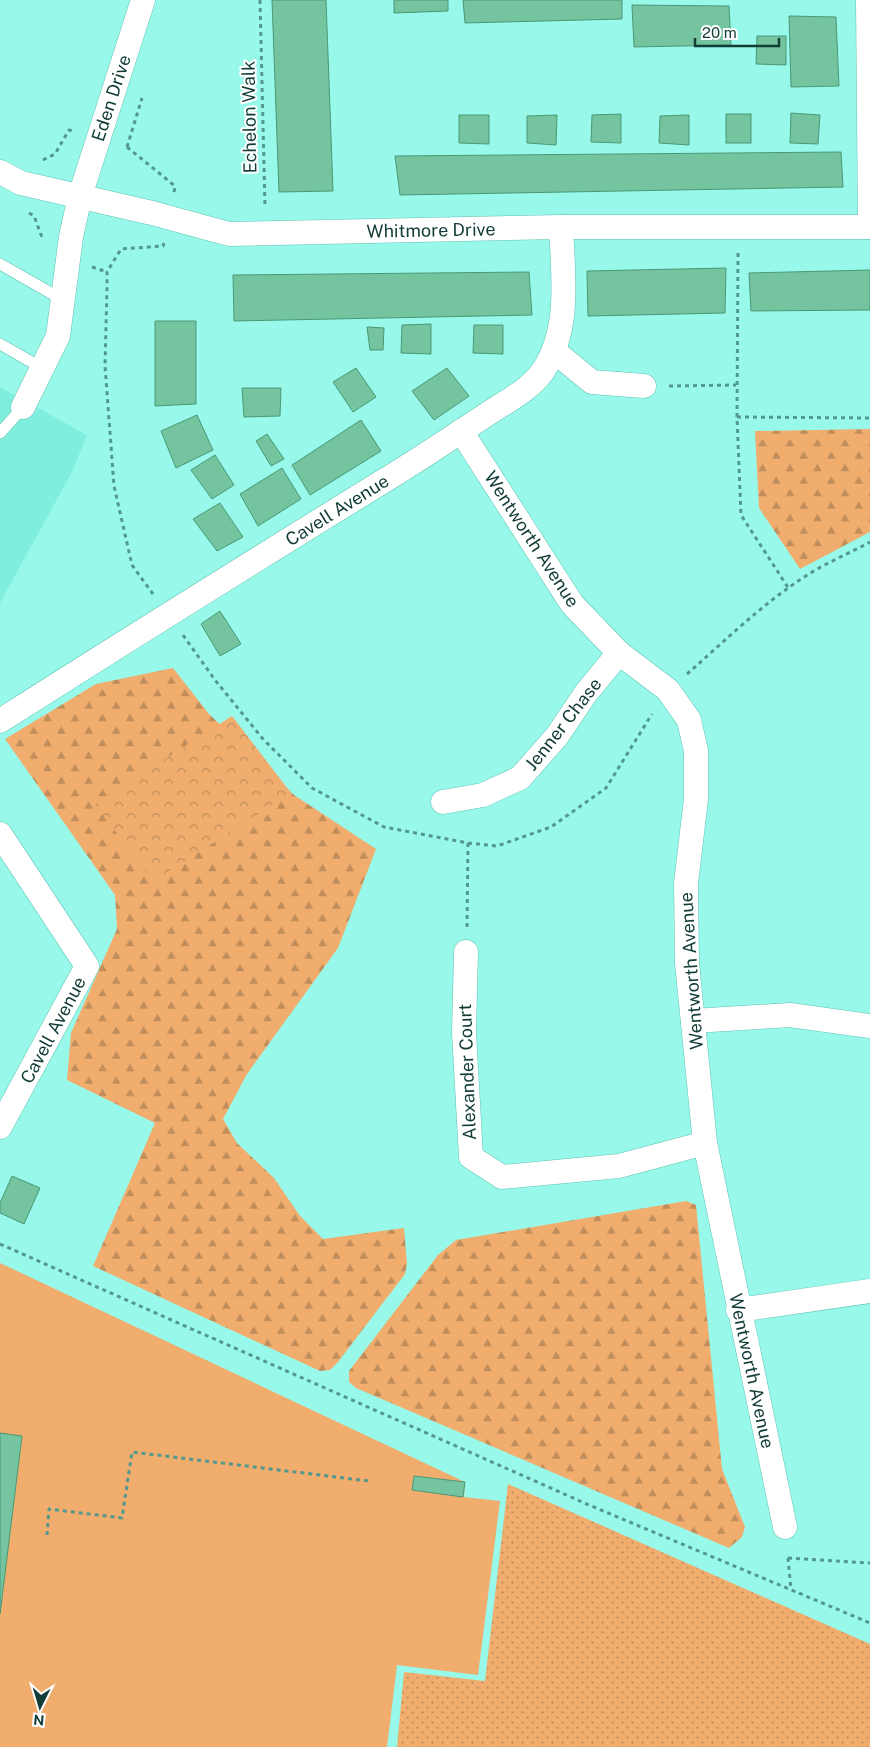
<svg xmlns="http://www.w3.org/2000/svg" width="870" height="1747" viewBox="0 0 870 1747" font-family="'Public Sans',sans-serif">
<defs>
<pattern id="grass-dots" width="8" height="8" patternUnits="userSpaceOnUse" patternTransform="scale(1.25)"><rect width="8" height="8" fill="#f0ad6e"/><path d="M2 2h.1M6 6h.1" fill="none" stroke="#c18e5b" stroke-width="1.8" stroke-linecap="round"/></pattern>
<pattern id="forest-firs" width="22" height="20" patternUnits="userSpaceOnUse" patternTransform="scale(1.25)"><rect width="22" height="20" fill="#f0ad6e"/><path d="M5 1l3.5 6h-7zM16 11l3.5 6h-7z" fill="#c18e5b"/></pattern>
<pattern id="park-crowns" width="20" height="18" patternUnits="userSpaceOnUse" patternTransform="scale(1.25)"><rect width="20" height="18" fill="#f0ad6e"/><path d="M2 6a3 3 0 1 1 6 0M12 15a3 3 0 1 1 6 0" fill="none" stroke="#c18e5b"/></pattern>
</defs>
<rect width="100%" height="100%" fill="#98f9ea"/>
<polygon fill="#80eede" points="0,387 87,435 72,472 0,603"/>
<polygon fill="url(#grass-dots)" points="508,1484 870,1644 870,1747 397,1747 404,1672 485,1681"/>
<g fill="url(#forest-firs)">
<polygon points="870,429 870,532 800,569 759,508 755,431"/>
<polygon points="173,668 209,714 294,795 376,849 338,948 247,1074 223,1119 237,1143 274,1178 300,1216 323,1239 404,1228 407,1264 405,1274 338,1362 330,1370 320,1371 93,1266 155,1123 67,1080 71,1033 117,929 115,895 5,739 96,684"/>
<polygon points="686,1201 696,1205 722,1469 745,1527 742,1537 729,1548 356,1388 349,1382 349,1371 438,1255 456,1240"/>
</g>
<polygon fill="url(#park-crowns)" points="232,716 291,793 154,881 94,804"/>
<polygon fill="#f0ad6e" points="0,1263 465,1482 464,1497 500,1501 478,1675 397,1665 387,1747 0,1747"/>
<g fill="#75c4a0" stroke="#499876">
<polygon points="272,0 326,0 333,191 279,192"/>
<polygon points="394,0 448,0 448,11 394,13"/>
<polygon points="463,0 622,0 622,19 465,23"/>
<polygon points="632,5 729,6 731,45 634,47"/>
<polygon points="789,16 836,17 839,86 791,87"/>
<polygon points="757,36 786,36 786,65 756,64"/>
<polygon points="791,113 820,115 818,144 790,143"/>
<polygon points="621,114 621,143 591,142 592,115"/>
<rect x="726" y="114" width="25" height="29"/>
<polygon points="459,115 489,115 489,144 459,143"/>
<polygon points="557,115 556,145 527,143 527,116"/>
<polygon points="689,115 689,145 659,143 660,116"/>
<polygon points="841,152 843,187 400,195 395,156"/>
<polygon points="726,268 725,313 588,316 587,271"/>
<polygon points="870,270 870,310 751,311 749,273"/>
<polygon points="529,272 532,315 234,321 233,275"/>
<polygon points="155,321 196,321 196,404 155,406"/>
<polygon points="431,324 431,354 401,353 402,325"/>
<polygon points="474,325 503,325 503,354 473,353"/>
<polygon points="367,327 384,328 383,350 370,350"/>
<polygon points="356,368 376,397 353,412 333,382"/>
<polygon points="447,368 469,396 434,420 412,391"/>
<polygon points="242,388 281,388 280,416 244,417"/>
<polygon points="197,415 213,450 176,468 161,431"/>
<polygon points="361,420 381,451 310,495 292,465"/>
<polygon points="267,434 284,459 271,466 256,441"/>
<polygon points="215,455 234,485 212,499 191,470"/>
<polygon points="282,468 301,499 258,526 240,494"/>
<polygon points="220,503 243,537 217,551 193,519"/>
<polygon points="220,611 241,644 220,656 201,624"/>
<polygon points="12,1176 40,1188 24,1224 0,1213 0,1203"/>
<polygon points="0,1433 22,1436 0,1614"/>
<polygon points="414,1476 465,1482 463,1497 412,1490"/>
</g>
<g fill="none" stroke-linecap="round" stroke-linejoin="round">
<defs>
<g id="service">
<polyline points="0,264 63,300"/>
<polyline points="0,344 42,368"/>
<polyline points="0,433 23,407"/>
</g>
<g id="minor">
<polyline points="868,0 870,227"/>
<polyline points="0,172 21,183 152,213 229,234 561,227 870,227"/>
<polyline points="554,351 592,382 644,386"/>
<polyline points="23,407 58,336 71,237 80,196 143,0"/>
<polyline points="461,431 572,604 619,653 668,690 689,720 696,751 696,799 686,883 687,963 705,1143 785,1527"/>
<path d="M0,721C127,640 254,561 382,482C417,461 449,439 483,417C503,403 529,391 543,371C571,329 563,275 561,227"/>
<polyline points="443,802 483,795 520,778 557,736 586,693 619,653"/>
<polyline points="0,834 87,966 0,1127"/>
<polyline points="466,952 464,1032 471,1157 502,1177 619,1166 705,1143"/>
<polyline points="693,1021 790,1015 870,1026"/>
<polyline points="738,1310 870,1291"/>
</g>
</defs>
<use href="#service" stroke="#60c2b4" stroke-width="12"/>
<use href="#minor" stroke="#60c2b4" stroke-width="25"/>
<g stroke="#53988e" stroke-width="3" stroke-dasharray="4 4" stroke-linecap="butt">
<polyline points="260,0 265,207"/>
<polyline points="127,147 175,186 174,193"/>
<polyline points="127,147 142,98"/>
<polyline points="43,160 55,154 69,130 73,131"/>
<polyline points="29,213 34,216 43,240"/>
<polyline points="738,253 737,417 741,515 789,589"/>
<polyline points="92,267 107,272"/>
<polyline points="669,386 736,385"/>
<polyline points="737,417 870,418"/>
<polyline points="153,594 132,565 114,486 105,366 107,286 107,272 121,249 163,246 164,243"/>
<polyline points="183,635 215,680 263,739 312,788 384,827 468,843 497,846 551,827 606,788 652,714"/>
<path d="M687,674C726,640 764,602 809,574C828,562 850,553 870,542"/>
<polyline points="467,927 468,843"/>
<polyline points="0,1244 589,1505 870,1623"/>
<polyline points="47,1535 49,1509 122,1518 132,1452 369,1481"/>
<polyline points="788,1558 870,1563"/>
<polyline points="788,1558 791,1590"/>
</g>
<use href="#service" stroke="#fff" stroke-width="11"/>
<use href="#minor" stroke="#fff" stroke-width="24"/>
</g>
<g text-anchor="middle" dominant-baseline="central" stroke-width="4" stroke-linejoin="round" paint-order="stroke">
<g font-size="18" fill="#123c37" stroke="#fff">
<text transform="translate(111 98) rotate(-72)">Eden Drive</text>
<text transform="translate(249 117) rotate(-91)">Echelon Walk</text>
<text transform="translate(431 230) rotate(-1)">Whitmore Drive</text>
<text transform="translate(337 510) rotate(-32)">Cavell Avenue</text>
<text transform="translate(532 539) rotate(57)">Wentworth Avenue</text>
<text transform="translate(563 724) rotate(-52)">Jenner Chase</text>
<text transform="translate(691 971) rotate(-94)">Wentworth Avenue</text>
<text transform="translate(53 1030) rotate(-62)">Cavell Avenue</text>
<text transform="translate(467 1072) rotate(-92)">Alexander Court</text>
<text transform="translate(752 1371) rotate(78)">Wentworth Avenue</text>
</g>
</g>
<g transform="translate(40 1707) rotate(185)" stroke="#ffffff" stroke-width="4" paint-order="stroke">
<path d="M0-4L9 19L0 12L-9 19Z" fill="#123c37"/>
<text y="-8" font-size="14" font-weight="bold" text-anchor="middle" fill="#123c37">N</text>
</g>
<path d="M695 38v8h84v-8" fill="none" stroke="#123c37" stroke-width="2.5"/>
<text x="702" y="38" font-size="15" fill="#123c37" stroke="#ffffff" stroke-width="4" paint-order="stroke">20 m</text>
</svg>
